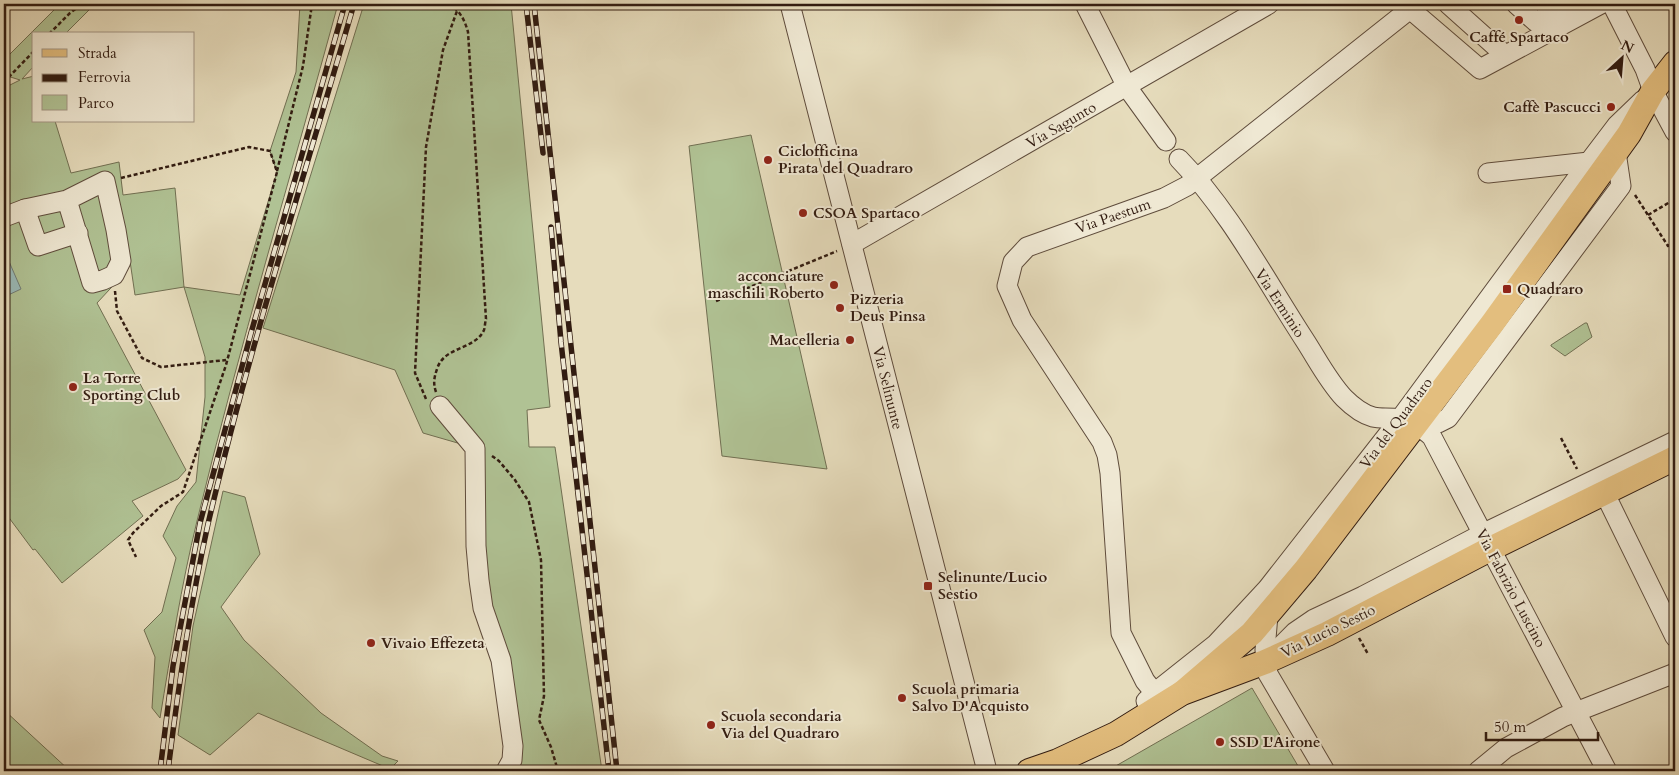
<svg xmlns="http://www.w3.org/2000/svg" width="1679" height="775" viewBox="0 0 1679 775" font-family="Cardo,serif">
<rect width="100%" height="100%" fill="#e6dcbc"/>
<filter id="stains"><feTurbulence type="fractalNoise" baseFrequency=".004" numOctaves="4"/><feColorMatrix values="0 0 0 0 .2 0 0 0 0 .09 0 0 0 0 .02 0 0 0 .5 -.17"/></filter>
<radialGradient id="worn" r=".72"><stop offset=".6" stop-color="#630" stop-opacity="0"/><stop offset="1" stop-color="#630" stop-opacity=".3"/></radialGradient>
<g fill="#b0c294" stroke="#716f52">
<path d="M60,4H95L65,34H34V66L22,79L34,76V121H55L71,173L119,162L123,195L175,188L184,287L240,295L277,172L270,151L296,72L300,4H338C291,176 239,348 197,521C181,586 171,652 160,718L152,708L155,657L144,630L162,612L176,558L163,536L177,506L196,482L205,397V357L184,287L135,295L130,261L122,276L97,303L186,470L178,479L132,501L143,516L62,583L35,549L33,550L4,511V88L20,80L4,75V60Z"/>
<polygon points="364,4 511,4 550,407 527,410 529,447 555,447 602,771 521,771 513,746 483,608 475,448 423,433 395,370 263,328"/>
<polygon points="751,135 827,469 722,456 689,146"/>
<polygon points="1585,323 1587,323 1592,337 1565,356 1551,346 1551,345"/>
<polygon points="223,491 245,497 260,554 221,607 244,640 321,713 382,756 398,761 390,769 258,713 210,755 178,735 193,626"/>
<polygon points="1252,688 1301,771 1107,771"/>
<polygon points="4,710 70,771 4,771"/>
</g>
<polygon fill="#99bab8" stroke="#707b75" points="4,250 21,289 4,297"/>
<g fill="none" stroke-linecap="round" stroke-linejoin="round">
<defs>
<g id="minor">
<polyline points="790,4 987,771"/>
<polyline points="1085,4 1127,87 1166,141"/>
<polyline points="1448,4 1505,55"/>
<polyline points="1516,4 1536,22 1568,4"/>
<polyline points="1612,4 1645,69 1653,91 1675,132"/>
<path d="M1179,159C1229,210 1265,279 1304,339C1317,359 1328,381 1344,398C1352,406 1362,414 1373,417C1381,419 1390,417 1399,419C1408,421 1426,430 1432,437L1607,771"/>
<polyline points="1488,173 1589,162"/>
<polyline points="25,209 38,246 78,233"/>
<polyline points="4,217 25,209 67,200 105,181 116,230 121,261 114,275 103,280 92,283 67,200"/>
<polyline points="852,244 1269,4"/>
<polyline points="440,406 475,448 476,546 479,580 483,608 501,660 513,746 512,760 506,771"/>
<polyline points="1415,427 1438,423 1448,418 1621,186 1616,152"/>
<polyline points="1605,494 1675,637"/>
<polyline points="1264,610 1268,615 1265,650 1268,674 1325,771"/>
<polyline points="1270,657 1295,632 1314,619 1363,596 1482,534 1675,441"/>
<polyline points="1146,701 1158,690 1216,644 1267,589 1400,419 1589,162 1617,125 1643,100"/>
<polyline points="1163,703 1145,681 1121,633 1110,473 1107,455 1102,442 1022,320 1007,286 1013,262 1027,247 1164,198 1187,186 1410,9 1480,69 1601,4"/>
<polyline points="1478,771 1506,748 1563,717 1675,673"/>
</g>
<g id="major">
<polyline points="1182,693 1252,633 1306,569 1492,324 1629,134 1653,91 1675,63"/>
<polyline points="1029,771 1058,761 1116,734 1182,693 1265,662 1327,634 1490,549 1675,458"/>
</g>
</defs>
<use href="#minor" stroke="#5f4c3c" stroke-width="21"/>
<use href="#major" stroke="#321c11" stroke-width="26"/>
<g stroke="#321c11" stroke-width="2.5" stroke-dasharray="4 2.5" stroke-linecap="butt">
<polyline points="49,34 70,13 82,4"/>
<polyline points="4,82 34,51"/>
<polyline points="277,171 303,66 312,4"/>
<polyline points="121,178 249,147 270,151 277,172 226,365 183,492 161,506 133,533 128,540 136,557"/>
<polyline points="1635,195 1668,246 1675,242"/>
<polyline points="1648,215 1675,199"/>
<polyline points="115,291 117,311 142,358 161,367 226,360"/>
<polyline points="716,301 837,251"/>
<path d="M436,392C433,383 434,378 437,369C444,346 475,350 484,330C485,327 485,322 486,319L468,32C465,21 459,7 446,4"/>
<polyline points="426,399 415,373 426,147 443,50 457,11"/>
<polyline points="1561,438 1577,469"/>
<polyline points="492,456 499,461 515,480 529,502 541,560 544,696 539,720 551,747 558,771"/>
<polyline points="1359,638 1368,654"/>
</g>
<use href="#minor" stroke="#efe8d3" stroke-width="19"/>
<use href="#major" stroke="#e3be7e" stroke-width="24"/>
<defs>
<g id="rail">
<polyline points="526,4 543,153"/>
<polyline points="534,4 617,771"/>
<polyline points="551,227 561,342 609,771"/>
<polyline points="160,771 173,666 200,523 251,333 345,4"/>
<path d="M168,771C178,688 190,606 208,524C249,349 304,177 354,4"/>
</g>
</defs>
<use href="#rail" stroke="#321c11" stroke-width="5.5"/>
<use href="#rail" stroke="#efe8d3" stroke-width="4" stroke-dasharray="11" stroke-linecap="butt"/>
</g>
<g fill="#8f2418" stroke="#efe8d3" stroke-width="2">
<circle cx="1519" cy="20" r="5"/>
<circle cx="1611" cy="107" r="5"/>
<circle cx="768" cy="160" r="5"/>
<circle cx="803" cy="213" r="5"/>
<circle cx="834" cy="285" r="5"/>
<rect x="1502" y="284" width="10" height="10" rx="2.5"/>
<circle cx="840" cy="308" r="5"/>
<circle cx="850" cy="340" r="5"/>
<circle cx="73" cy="387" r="5"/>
<rect x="923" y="581" width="10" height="10" rx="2.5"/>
<circle cx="371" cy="643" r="5"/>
<circle cx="902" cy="698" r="5"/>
<circle cx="711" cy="725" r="5"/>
<circle cx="1220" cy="742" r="5"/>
</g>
<g text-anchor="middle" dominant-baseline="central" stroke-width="4" stroke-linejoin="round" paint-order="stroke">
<g font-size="15" font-weight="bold" fill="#321c11" stroke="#efe8d3" text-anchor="start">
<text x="1519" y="37" text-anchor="middle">Caffé Spartaco</text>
<text x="1601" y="107" text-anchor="end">Caffè Pascucci</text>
<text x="778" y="151">Ciclofficina<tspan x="778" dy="17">Pirata del Quadraro</tspan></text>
<text x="813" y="213">CSOA Spartaco</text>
<text x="824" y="276" text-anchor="end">acconciature<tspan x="824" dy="17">maschili Roberto</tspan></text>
<text x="1517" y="289">Quadraro</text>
<text x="850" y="299">Pizzeria<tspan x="850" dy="17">Deus Pinsa</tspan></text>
<text x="840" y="340" text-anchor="end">Macelleria</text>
<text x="83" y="378">La Torre<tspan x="83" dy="17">Sporting Club</tspan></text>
<text x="938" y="577">Selinunte/Lucio<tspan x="938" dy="17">Sestio</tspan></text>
<text x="381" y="643">Vivaio Effezeta</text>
<text x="912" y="689">Scuola primaria<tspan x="912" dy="17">Salvo D'Acquisto</tspan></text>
<text x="721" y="716">Scuola secondaria<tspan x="721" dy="17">Via del Quadraro</tspan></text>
<text x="1230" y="742">SSD L'Airone</text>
</g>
<g font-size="15" fill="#321c11" stroke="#efe8d3">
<text transform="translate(1061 125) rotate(-30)">Via Sagunto</text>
<text transform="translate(1113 216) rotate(-19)">Via Paestum</text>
<text transform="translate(1280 303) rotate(57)">Via Erminio</text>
<text transform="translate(888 388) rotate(76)">Via Selinunte</text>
<text transform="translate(1396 423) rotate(-53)">Via del Quadraro</text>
<text transform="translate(1511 588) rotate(62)">Via Fabrizio Luscino</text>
<text transform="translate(1328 631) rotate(-26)">Via Lucio Sestio</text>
</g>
</g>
<rect width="1679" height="775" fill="none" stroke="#e6dcbc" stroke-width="20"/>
<rect x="5" y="5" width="1669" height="765" fill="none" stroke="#321c11" stroke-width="2.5"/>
<rect x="10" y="10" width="1659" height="755" fill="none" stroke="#321c11"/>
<rect x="32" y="32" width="162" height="90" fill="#efe8d3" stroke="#a39685"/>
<rect x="42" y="49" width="25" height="8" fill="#e3be7e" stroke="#a39685"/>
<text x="78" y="58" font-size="15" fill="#321c11">Strada</text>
<rect x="42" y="74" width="25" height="8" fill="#321c11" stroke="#a39685"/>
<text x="78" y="82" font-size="15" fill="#321c11">Ferrovia</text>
<rect x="42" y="95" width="25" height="15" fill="#b0c294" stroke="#a39685"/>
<text x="78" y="108" font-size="15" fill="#321c11">Parco</text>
<g transform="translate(1622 58) rotate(26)" stroke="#efe8d3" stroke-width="4" paint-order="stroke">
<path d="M0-4L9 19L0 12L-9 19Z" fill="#321c11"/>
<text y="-8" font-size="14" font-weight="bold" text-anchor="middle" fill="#321c11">N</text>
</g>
<path d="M1486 732v8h112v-8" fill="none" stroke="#321c11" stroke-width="2.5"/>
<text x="1494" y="732" font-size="15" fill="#321c11" stroke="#efe8d3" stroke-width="4" paint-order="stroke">50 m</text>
<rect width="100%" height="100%" filter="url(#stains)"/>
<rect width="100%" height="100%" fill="url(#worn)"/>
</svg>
